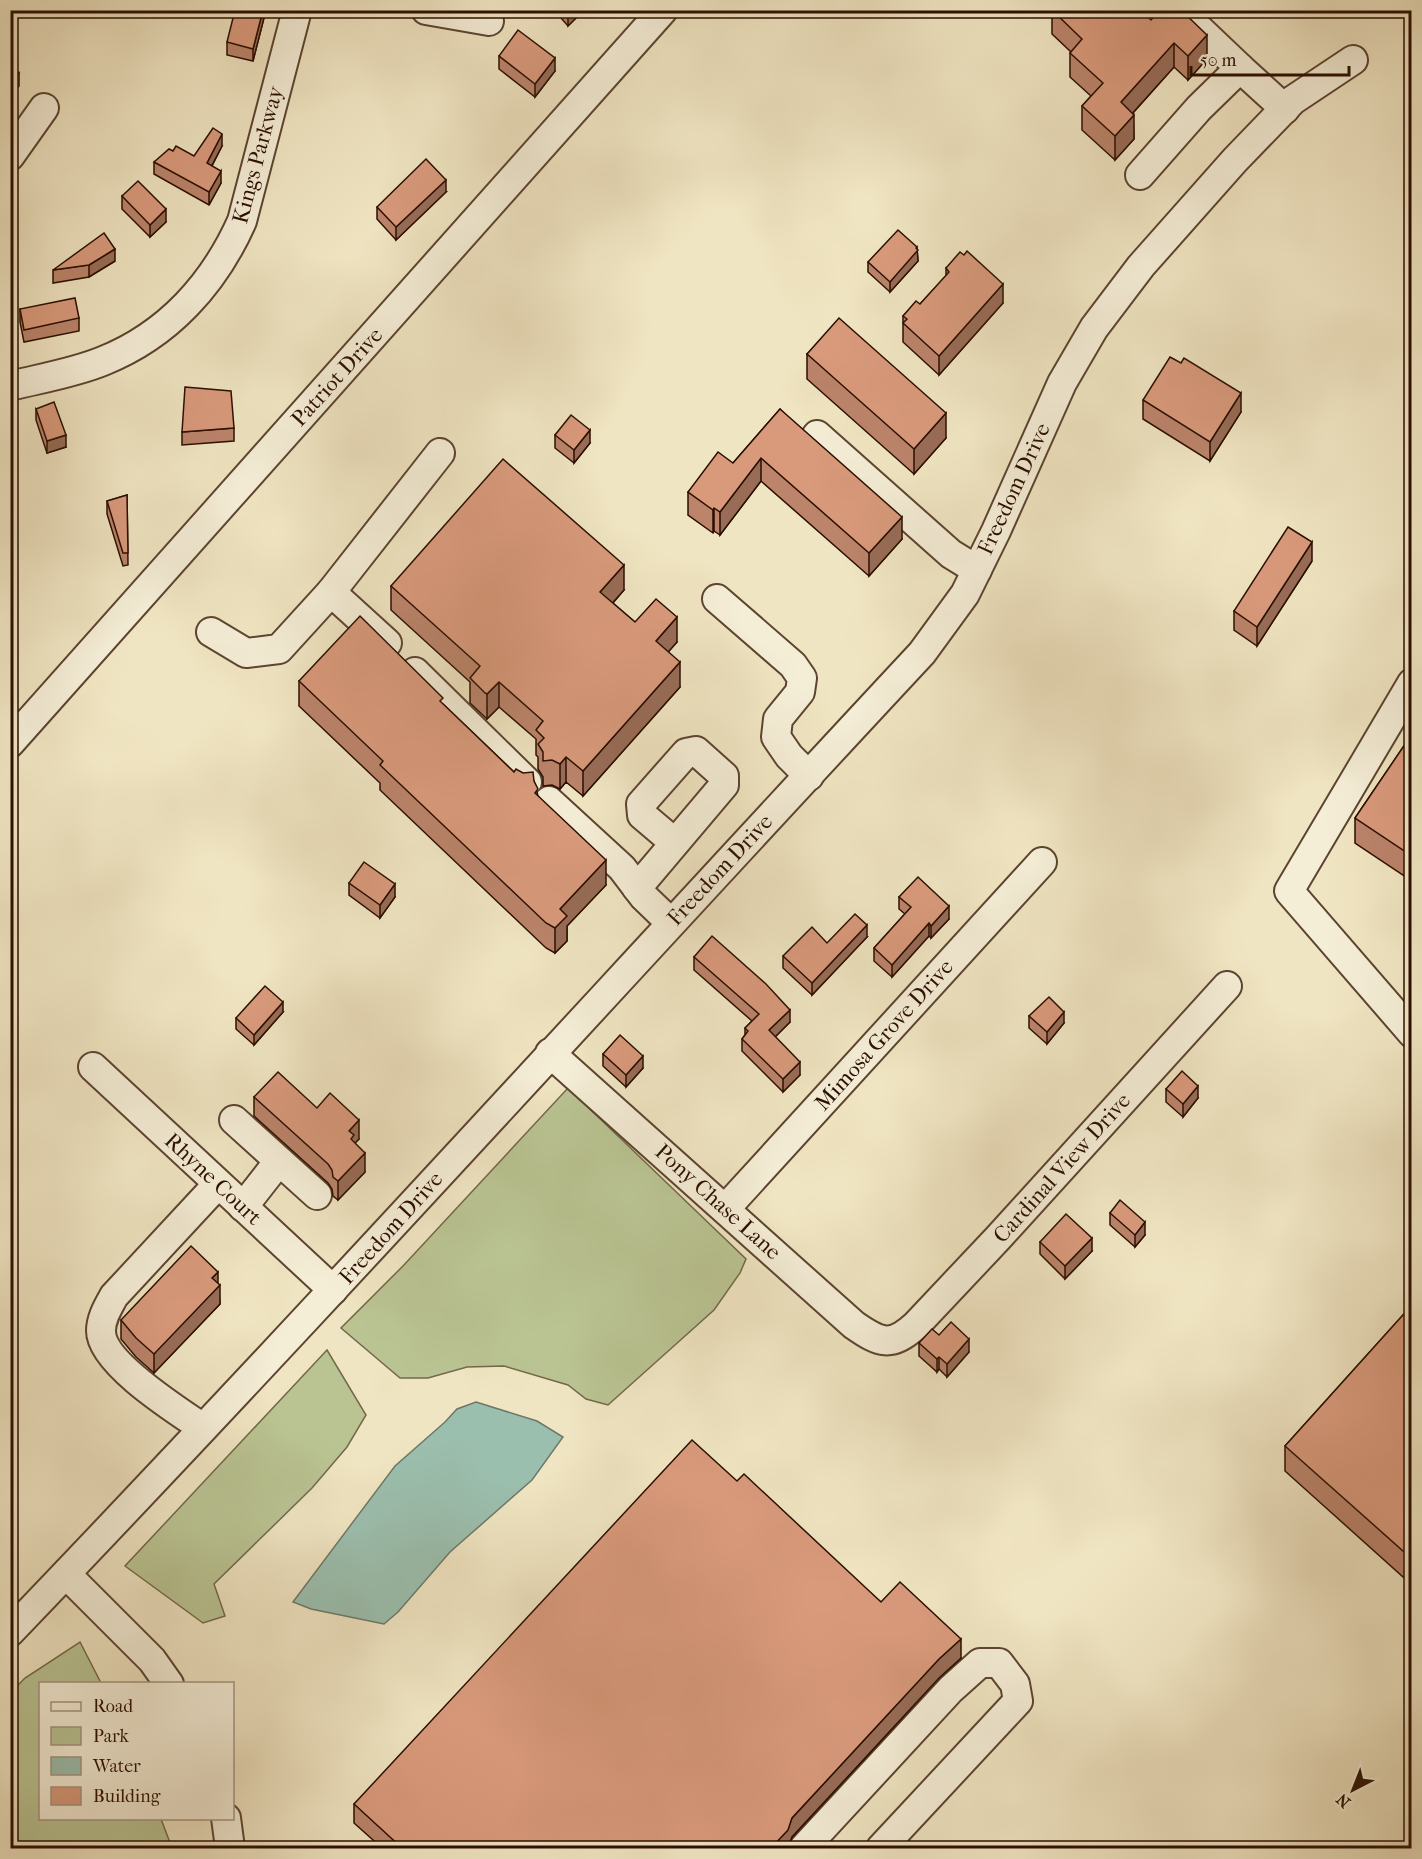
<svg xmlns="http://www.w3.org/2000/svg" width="1422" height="1859" viewBox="0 0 1422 1859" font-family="'IM FELL French Canon',serif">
<rect width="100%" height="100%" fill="#f0e5c2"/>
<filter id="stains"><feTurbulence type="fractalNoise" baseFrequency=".00333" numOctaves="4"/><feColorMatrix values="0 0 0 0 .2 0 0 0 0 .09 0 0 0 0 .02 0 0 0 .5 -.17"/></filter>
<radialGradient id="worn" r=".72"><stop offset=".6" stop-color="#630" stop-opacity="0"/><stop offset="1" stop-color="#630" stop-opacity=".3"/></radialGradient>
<g fill="#bac493" stroke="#72694a" stroke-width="1.5">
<polygon points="568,1088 746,1259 740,1273 714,1310 608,1405 586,1399 568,1385 504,1366 467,1367 428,1378 400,1378 341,1328 403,1266"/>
<polygon points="327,1350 366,1415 347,1447 312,1488 214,1584 225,1616 203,1623 125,1566"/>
<polygon points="80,1642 101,1683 40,1684 40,1818 161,1819 172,1848 11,1848 11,1692 25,1678"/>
</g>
<polygon fill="#9bbfae" stroke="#6e7868" stroke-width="1.5" points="476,1402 537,1421 563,1437 532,1480 450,1552 398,1612 384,1624 311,1609 293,1602 395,1466 445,1422 457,1409"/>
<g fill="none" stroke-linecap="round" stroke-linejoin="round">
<defs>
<g id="minor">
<polyline points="426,10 489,21"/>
<polyline points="1179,10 1240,68"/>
<polyline points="10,156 44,108"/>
<polyline points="1140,175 1199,108 1240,68 1285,109"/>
<path d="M10,386C42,378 74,373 103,361C168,335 214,284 242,221L297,10"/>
<polyline points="817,435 951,554 977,570"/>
<polyline points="331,592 387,643"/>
<polyline points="717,599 793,665 802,678 800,692 778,719 776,737 789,756 809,776"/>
<polyline points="211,632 246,653 279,649 331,592 440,453"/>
<polyline points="415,672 527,782"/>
<polyline points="1412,683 1289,891 1412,1033"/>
<polyline points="10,743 663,10"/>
<polyline points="549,801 622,868 644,897 671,923"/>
<polyline points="637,888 724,785 724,776 696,751 686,753 641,804 642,815 675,843"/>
<path d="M550,1053L854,1325C880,1343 891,1348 916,1325L998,1238L1227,986"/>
<polyline points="93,1067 333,1290"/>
<polyline points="234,1120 317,1195"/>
<polyline points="243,1207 279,1161"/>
<polyline points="726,1208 1042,862"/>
<path d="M203,1428C178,1411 101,1363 101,1331C101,1318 108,1307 114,1296L218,1184"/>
<polyline points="66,1574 152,1660 169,1684"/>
<path d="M10,1632C319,1310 618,979 922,653L965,594L996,531L1062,383L1094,328L1141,266L1235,160L1293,100L1353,60"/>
<polyline points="226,1818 230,1848"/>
<polyline points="804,1848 951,1689 980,1663 999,1663 1015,1684 1018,1701 881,1848"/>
</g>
</defs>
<use href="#minor" stroke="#5c4430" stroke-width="32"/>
<use href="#minor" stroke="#f5eed7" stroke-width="28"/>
</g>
<g fill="#bb846b" stroke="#2a0e00" stroke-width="1.5">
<polygon points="266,10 253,61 227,55 227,42"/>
<polygon points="554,10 584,10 568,26"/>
<polygon points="1052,10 1151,20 1207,59 1188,80 1174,67 1133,113 1134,139 1115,160 1082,130 1082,106 1091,96 1070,77 1070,53 1071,52 1052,34"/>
<polygon points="499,56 555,71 535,97 499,69"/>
<polygon points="222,146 212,166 221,183 209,205 154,174 154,162 173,151 194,156"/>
<polygon points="446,192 396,240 377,219 377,207"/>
<polygon points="122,196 166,222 150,237 122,209"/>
<polygon points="917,250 918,261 890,292 868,272 868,262"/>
<polygon points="115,261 89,277 53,283 53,270"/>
<polygon points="946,268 1003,303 939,375 903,342 903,316 920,304 946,276"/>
<polygon points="20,309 79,318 79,331 24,342 20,322"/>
<polygon points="807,354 946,438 914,474 807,379"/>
<polygon points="1181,363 1241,412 1210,461 1143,419 1143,400"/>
<polygon points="36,409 66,447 47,453 36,420"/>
<polygon points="780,409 902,539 869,576 761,481 720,535 714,531 713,533 688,515 688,492 733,463"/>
<polygon points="234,428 234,441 182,445 182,432"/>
<polygon points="555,435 590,443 574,463 555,448"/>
<polygon points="127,495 128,565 123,566 107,514 107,501"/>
<polygon points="1312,561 1257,646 1234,630 1234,611"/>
<polygon points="391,586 624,590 613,603 635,622 677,642 668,652 680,687 583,796 566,782 560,789 552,785 543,786 543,777 538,769 538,757 536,755 536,739 499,707 487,719 470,703 470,682 391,610"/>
<polygon points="299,681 443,704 514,772 534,781 538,796 606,885 567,926 567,941 555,953 546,948 380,790 380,783 299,706"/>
<polygon points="1412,734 1412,881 1355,843 1355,818"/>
<polygon points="349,883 395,897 380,918 349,895"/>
<polygon points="899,897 949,919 931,938 929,936 892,977 874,961 874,948 905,914 899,909"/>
<polygon points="867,937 812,995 783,968 783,956 827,943"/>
<polygon points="694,957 790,1022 775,1037 800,1075 783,1092 742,1051 742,1039 745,1035 745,1028 752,1021 694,970"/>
<polygon points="283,1012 254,1045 236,1029 236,1018"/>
<polygon points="1029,1016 1064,1023 1047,1044 1029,1028"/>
<polygon points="603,1054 643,1068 626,1087 603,1066"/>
<polygon points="1166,1089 1198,1098 1183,1117 1166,1102"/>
<polygon points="254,1097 317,1108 359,1139 355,1143 365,1172 338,1200 333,1196 332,1189 328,1183 254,1116"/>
<polygon points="1110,1213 1145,1235 1135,1247 1110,1225"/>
<polygon points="1040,1242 1092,1251 1065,1279 1040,1254"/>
<polygon points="218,1284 220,1304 154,1373 136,1357 121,1339 121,1320"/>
<polygon points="1412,1305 1412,1585 1285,1471 1285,1446"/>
<polygon points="939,1335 969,1352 947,1377 939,1369 937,1372 919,1356 919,1343"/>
<polygon points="737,1481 881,1602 961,1658 939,1678 792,1837 788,1848 382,1848 354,1823 354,1804"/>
</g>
<g fill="#986c57" stroke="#2a0e00" stroke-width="1.5">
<polygon points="263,10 266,10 253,61 253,49"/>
<polygon points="570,10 584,10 568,26 568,13"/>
<polygon points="1207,35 1207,59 1188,80 1188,56"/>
<polygon points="1174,43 1174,67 1121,126 1121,102"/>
<polygon points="555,58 555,71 535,97 535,84"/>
<polygon points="19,73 19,86 10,97 10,84"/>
<polygon points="1134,115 1134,139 1115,160 1115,136"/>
<polygon points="222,134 222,146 207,175 207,163"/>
<polygon points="221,171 221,183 209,205 209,192"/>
<polygon points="446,180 446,192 396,240 396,227"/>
<polygon points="166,209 166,222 150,237 150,225"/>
<polygon points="917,247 918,261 890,292 890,282"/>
<polygon points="115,249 115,261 89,277 89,265"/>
<polygon points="1003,284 1003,303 939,375 939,356"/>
<polygon points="1241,393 1241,412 1210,461 1210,442"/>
<polygon points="946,413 946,438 914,474 914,449"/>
<polygon points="590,430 590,443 574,463 574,450"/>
<polygon points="66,435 66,447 47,453 47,441"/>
<polygon points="761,458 761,481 720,535 720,512"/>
<polygon points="714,508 714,531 713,533 713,510"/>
<polygon points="902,517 902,539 869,576 869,553"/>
<polygon points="1312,542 1312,561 1257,646 1257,627"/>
<polygon points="624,565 624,590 600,617 600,592"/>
<polygon points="677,617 677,642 656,666 656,641"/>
<polygon points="680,662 680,687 583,796 583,771"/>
<polygon points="499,682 499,707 487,719 487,694"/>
<polygon points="566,757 566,782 560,789 560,764"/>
<polygon points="606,860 606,885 567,926 567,941 555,953 555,928 560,909"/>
<polygon points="395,884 395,897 380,918 380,905"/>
<polygon points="949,906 949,919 931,938 931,926"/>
<polygon points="929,923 929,936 892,977 892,965"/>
<polygon points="867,925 867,937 812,995 812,983"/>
<polygon points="283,1002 283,1012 254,1045 254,1035"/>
<polygon points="790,1010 790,1022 769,1043 769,1030"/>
<polygon points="1064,1012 1064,1023 1047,1044 1047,1032"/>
<polygon points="643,1056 643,1068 626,1087 626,1075"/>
<polygon points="800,1062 800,1075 783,1092 783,1079"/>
<polygon points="1198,1086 1198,1098 1183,1117 1183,1104"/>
<polygon points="359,1120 359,1139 354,1144 351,1158 349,1131"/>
<polygon points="365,1153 365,1172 338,1200 338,1181"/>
<polygon points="1145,1222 1145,1235 1135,1247 1135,1235"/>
<polygon points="1092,1238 1092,1251 1065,1279 1065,1266"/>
<polygon points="218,1272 218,1287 220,1285 220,1304 154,1373 154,1354 212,1278"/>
<polygon points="969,1339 969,1352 947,1377 947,1364"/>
<polygon points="939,1357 939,1369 937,1372 937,1359"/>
<polygon points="961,1639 961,1658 939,1678 792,1837 788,1848 771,1848 792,1818 939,1659"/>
</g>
<g fill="#d99a7c" stroke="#2a0e00" stroke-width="1.5">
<polygon points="235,10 263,10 253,49 227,42"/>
<polygon points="1052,10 1141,10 1151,20 1157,13 1162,17 1168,10 1181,10 1207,35 1188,56 1174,43 1121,102 1134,115 1115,136 1082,106 1103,83 1070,53 1082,39"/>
<polygon points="518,30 555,58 535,84 499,56"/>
<polygon points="10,67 19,73 10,84"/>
<polygon points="213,128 222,134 207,163 221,171 209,192 154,162 169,149 173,151 176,146 194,156"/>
<polygon points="426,159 446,180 396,227 377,207"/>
<polygon points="138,181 166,209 150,225 122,196"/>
<polygon points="898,230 917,247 916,248 918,250 890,282 868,262"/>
<polygon points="104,233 115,249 89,265 53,270"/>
<polygon points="967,251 1003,284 939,356 903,323 907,319 903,316 916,301 920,304 949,272 946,268 960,252 964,255"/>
<polygon points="75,298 79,318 24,330 20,309"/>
<polygon points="839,318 946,413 914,449 807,354"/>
<polygon points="1170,357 1181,363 1184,358 1241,393 1210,442 1143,400"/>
<polygon points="185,387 231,391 234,428 182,432"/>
<polygon points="54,402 66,435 47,441 36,409"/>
<polygon points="780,409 902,517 869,553 761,458 720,512 714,508 713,510 688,492 718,452 733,463"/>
<polygon points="571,415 590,430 574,450 555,435"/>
<polygon points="503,459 624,565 600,592 635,622 656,599 677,617 656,641 680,662 583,771 566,757 560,764 552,760 543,761 543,752 538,744 544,738 536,730 543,721 499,682 487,694 485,693 470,678 480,666 391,586"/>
<polygon points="127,495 128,553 123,553 107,501"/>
<polygon points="1288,527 1312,542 1257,627 1234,611"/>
<polygon points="360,616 443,698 440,701 514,772 516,769 523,773 533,772 534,781 538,789 535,793 606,860 560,909 567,916 555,928 546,923 380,765 383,761 299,681"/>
<polygon points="1412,734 1412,856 1355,818"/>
<polygon points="364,862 395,884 380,905 349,883"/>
<polygon points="918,877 949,906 931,926 929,923 892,965 874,948 911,907 899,897"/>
<polygon points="855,914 867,925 812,983 783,956 812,927 827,943"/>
<polygon points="712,936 766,984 790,1010 769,1030 800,1062 783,1079 742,1039 748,1031 745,1028 759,1014 694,957"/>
<polygon points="265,986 283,1002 254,1035 236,1018"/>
<polygon points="1049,997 1064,1012 1047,1032 1029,1016"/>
<polygon points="620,1035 643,1056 626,1075 603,1054"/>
<polygon points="1182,1071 1198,1086 1183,1104 1166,1089"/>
<polygon points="278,1072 317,1108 330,1093 359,1120 349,1131 354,1135 351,1139 365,1153 338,1181 333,1177 332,1170 328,1164 254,1097"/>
<polygon points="1120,1200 1145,1222 1135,1235 1110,1213"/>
<polygon points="1066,1214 1092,1238 1065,1266 1040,1242"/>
<polygon points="191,1246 218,1272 212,1278 220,1285 154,1354 136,1338 121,1320"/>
<polygon points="1412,1305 1412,1559 1285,1446"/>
<polygon points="951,1322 969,1339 947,1364 939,1357 937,1359 919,1343 932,1329 939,1335"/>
<polygon points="692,1440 737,1481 744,1474 881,1602 900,1582 961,1639 939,1659 792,1818 788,1830 771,1848 402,1848 354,1804"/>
<polygon points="1412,1833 1412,1848 1404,1848 1400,1845"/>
</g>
<g text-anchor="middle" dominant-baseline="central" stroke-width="5" stroke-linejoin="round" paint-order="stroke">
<g font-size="22" fill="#2a0e00" stroke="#f5eed7">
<text transform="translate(258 155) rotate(-75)">Kings Parkway</text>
<text transform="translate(337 377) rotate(-48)">Patriot Drive</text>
<text transform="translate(1014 489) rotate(-65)">Freedom Drive</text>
<text transform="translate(720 870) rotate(-47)">Freedom Drive</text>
<text transform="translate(884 1035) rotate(-48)">Mimosa Grove Drive</text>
<text transform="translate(1062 1168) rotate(-48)">Cardinal View Drive</text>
<text transform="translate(213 1179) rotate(43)">Rhyne Court</text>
<text transform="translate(718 1202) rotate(42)">Pony Chase Lane</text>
<text transform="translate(391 1228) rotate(-48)">Freedom Drive</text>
</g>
</g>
<rect width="1422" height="1859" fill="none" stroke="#f0e5c2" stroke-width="36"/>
<rect x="12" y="12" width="1398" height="1835" fill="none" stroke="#2a0e00" stroke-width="3"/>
<rect x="18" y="18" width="1386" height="1823" fill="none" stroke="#2a0e00" stroke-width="1.5"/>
<rect x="39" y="1682" width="195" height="138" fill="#f5eed7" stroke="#a49481" stroke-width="1.5"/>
<rect x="51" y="1702" width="30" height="9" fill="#f5eed7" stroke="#a49481" stroke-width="1.5"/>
<text x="93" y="1712" font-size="18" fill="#2a0e00">Road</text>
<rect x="51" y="1727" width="30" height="18" fill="#bac493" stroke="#a49481" stroke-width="1.5"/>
<text x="93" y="1742" font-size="18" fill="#2a0e00">Park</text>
<rect x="51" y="1757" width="30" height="18" fill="#9bbfae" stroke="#a49481" stroke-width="1.5"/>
<text x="93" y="1772" font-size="18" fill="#2a0e00">Water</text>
<rect x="51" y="1787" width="30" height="18" fill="#d99a7c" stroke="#a49481" stroke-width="1.5"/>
<text x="93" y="1802" font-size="18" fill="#2a0e00">Building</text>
<g transform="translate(1353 1790) rotate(222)" stroke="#f5eed7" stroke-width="4.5" paint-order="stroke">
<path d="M0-4.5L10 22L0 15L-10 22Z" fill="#2a0e00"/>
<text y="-9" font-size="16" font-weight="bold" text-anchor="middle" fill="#2a0e00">N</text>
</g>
<path d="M1191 66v9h158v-9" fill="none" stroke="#2a0e00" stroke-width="3"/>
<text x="1200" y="66" font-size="18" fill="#2a0e00" stroke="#f5eed7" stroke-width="4.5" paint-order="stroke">50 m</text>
<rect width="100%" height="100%" filter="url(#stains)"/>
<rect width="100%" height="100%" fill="url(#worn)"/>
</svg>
